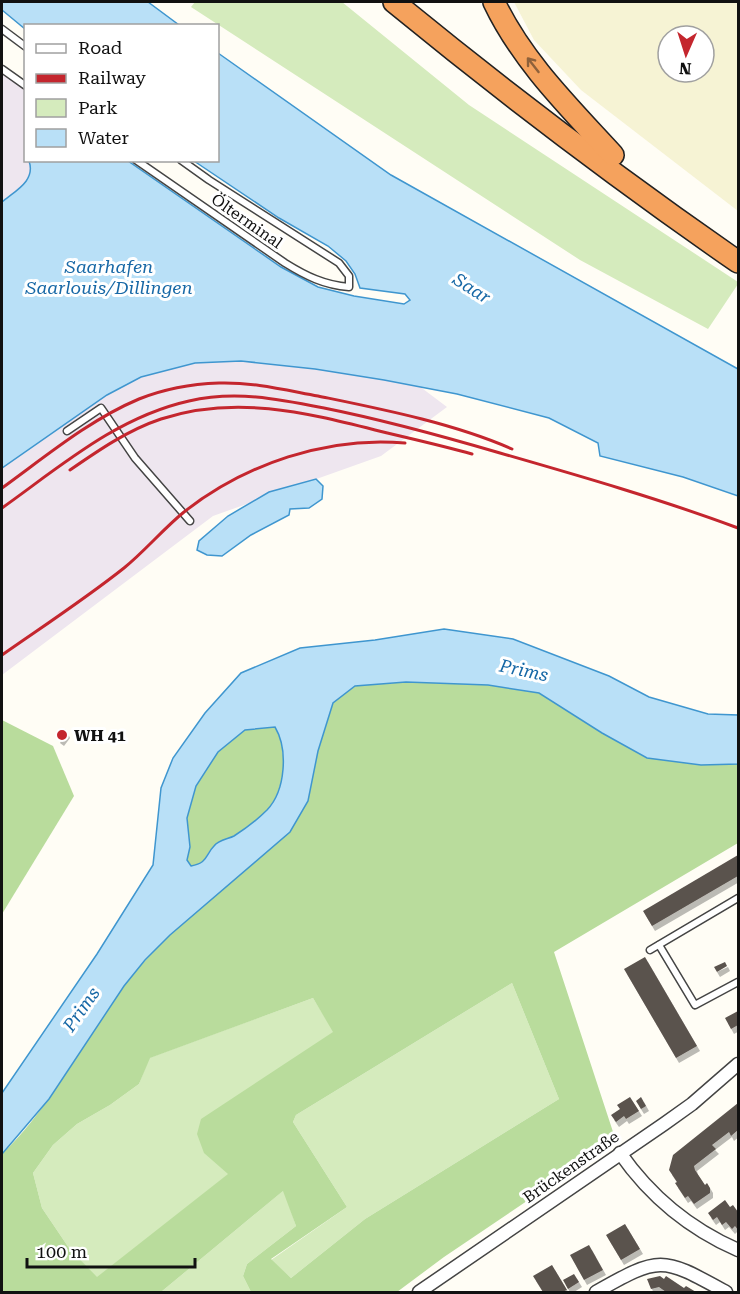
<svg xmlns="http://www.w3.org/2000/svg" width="740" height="1294" viewBox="0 0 740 1294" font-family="'Roboto Serif',serif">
<defs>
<filter id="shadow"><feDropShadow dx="3" dy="5" stdDeviation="0" flood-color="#0004"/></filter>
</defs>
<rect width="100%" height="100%" fill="#fffdf5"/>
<polygon fill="#eee6ef" points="2,69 25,89 26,160 120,161 447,407 381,456 213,516 2,675"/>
<path fill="#f6f3d4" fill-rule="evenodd" d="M514,2H738V211L581,90L534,40ZM668,36H704V72H668Z"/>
<g fill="#d5ebbd">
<polygon points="195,2 342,2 469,105 738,282 738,284 708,329 580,260 191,7"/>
<polygon points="512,983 559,1099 365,1219 291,1278 271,1260 347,1207 293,1122 296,1115"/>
<polygon points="313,998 334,1032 229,1174 97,1278 69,1248 42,1208 33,1173 53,1145 77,1124 110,1105 139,1084 149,1058"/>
<polygon points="284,1190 296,1226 247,1264 243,1276 251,1292 161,1292"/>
</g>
<g fill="#b9dc9c" fill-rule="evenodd">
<path d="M406,682L488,685L539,693L602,733L647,758L701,765L738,764V843L554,952L616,1141L444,1257L397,1292H251L243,1276L247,1264L296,1226L283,1191L161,1292H2V1154C52,1106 83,1042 124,986C138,967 154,951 170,935L318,751L333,703L355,686ZM512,983L559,1099L365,1219L291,1278L271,1259L347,1207L293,1122L296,1115ZM313,998L333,1032L201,1119L197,1134L204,1153L228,1174L97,1277L69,1248L42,1208L33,1173L53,1145L77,1124L110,1105L139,1084L150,1058Z"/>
<polygon points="2,720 53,746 74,796 2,914"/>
<path d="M275,727C288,749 286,790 267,810C259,819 245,829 235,836C228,839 219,840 214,846C204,855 208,863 191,866L187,860L190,847L187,818L196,786L218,752L245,730Z"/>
</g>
<g fill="#b9e0f7" stroke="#3f96cf" stroke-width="1.5" fill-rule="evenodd">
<polygon points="2,2 148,2 179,25 26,26 25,29 2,10"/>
<path d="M218,53L391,175L738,369V496L683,477L600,456L598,443L549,418L457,394L384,380L315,369L241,361L195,363L141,377L107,395L2,468V202C15,191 36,181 29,161H128L281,267L318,287L354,296L404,304L410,300L405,294L360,288L355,274L346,261L328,246L279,218L194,161L218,160Z"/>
<polygon points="316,479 323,486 322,499 309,508 290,509 289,515 251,535 222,556 207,555 197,550 199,541 228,516 269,492"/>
<path d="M444,629L513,639L609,676L649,697L708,714L738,715V764L701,765L647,758L602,733L539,693L488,685L406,682L355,686L333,703L318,751L308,801L290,832L170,935L145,960L124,986L49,1099L2,1154V1093L97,954L153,865L161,788L173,758L205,713L241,673L300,648L375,640ZM275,727C288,749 286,790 267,810C258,819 245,829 234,836C228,839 218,840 214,846C205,855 208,863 191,866L187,860L190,847L187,818L196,786L218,752L245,730Z"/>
</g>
<g fill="#5a524d" filter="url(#shadow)">
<polygon points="62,729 65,729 67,733 61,741 57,738"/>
<polygon points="738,855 738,876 652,926 643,911"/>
<polygon points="645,957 697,1046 676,1058 624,969"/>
<polygon points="725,962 727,966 717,972 714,967"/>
<polygon points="738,1011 738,1025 731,1029 725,1018"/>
<polygon points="630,1097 639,1111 626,1119 624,1116 616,1122 611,1115 620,1109 617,1105"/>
<polygon points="641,1097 646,1106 641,1109 636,1101"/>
<polygon points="738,1103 738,1130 731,1136 729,1132 712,1145 716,1149 694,1166 695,1170 705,1185 707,1183 710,1188 710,1193 694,1204 688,1196 685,1198 675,1183 677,1182 669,1170 673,1155"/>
<polygon points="725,1200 730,1207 733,1205 738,1212 738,1230 735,1226 732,1229 726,1222 722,1225 717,1217 713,1220 708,1213"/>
<polygon points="625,1224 640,1249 621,1260 606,1235"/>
<polygon points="589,1245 603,1270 584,1280 570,1255"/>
<polygon points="552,1265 567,1290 562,1292 543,1292 533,1276"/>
<polygon points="574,1274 579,1282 568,1289 563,1280"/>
<polygon points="660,1276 664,1279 666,1276 684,1288 686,1286 696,1292 666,1292 659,1287 651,1289 647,1279"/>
</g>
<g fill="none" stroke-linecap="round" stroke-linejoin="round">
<defs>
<g id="service">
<polyline points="2,29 26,47"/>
<polyline points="2,69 26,86"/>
<path d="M136,160L285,263C306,276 324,285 349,287V276L339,263L209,180L181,160"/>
<polyline points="67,431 101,408 135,458 190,521"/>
<polyline points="659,945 695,1005 738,982"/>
<polyline points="650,950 738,898"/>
</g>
<g id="minor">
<path d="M620,1153C650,1196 690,1229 738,1250"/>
<polyline points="419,1292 664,1124 692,1104 738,1064"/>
<path d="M596,1292C661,1255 662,1257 726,1292"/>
</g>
<g id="motorway">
<path d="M394,2C505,93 620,180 738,262"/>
<path d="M494,2C522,61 569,107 613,155"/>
</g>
</defs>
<use href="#service" stroke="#444" stroke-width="9"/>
<use href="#minor" stroke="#444" stroke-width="15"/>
<use href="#motorway" stroke="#222" stroke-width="24"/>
<use href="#service" stroke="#fff" stroke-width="6"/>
<use href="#minor" stroke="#fff" stroke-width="12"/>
<use href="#motorway" stroke="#f5a25d" stroke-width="21"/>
<g stroke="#c4262e" stroke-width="3">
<path d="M70,470C99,450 128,430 161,419C234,395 304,412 375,430C408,438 440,445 472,454"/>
<path d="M2,488C45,457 89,420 139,399C164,389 192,384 219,383C253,382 285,390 318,396C381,409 453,423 512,449"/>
<path d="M2,508C61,466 117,417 189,401C235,390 279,399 324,408C384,420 442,436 500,453C580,476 660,499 738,528"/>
<path d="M2,655C42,627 85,599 124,568C145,551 163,529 184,512C245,464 327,436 405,443"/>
</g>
</g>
<defs><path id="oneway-shaft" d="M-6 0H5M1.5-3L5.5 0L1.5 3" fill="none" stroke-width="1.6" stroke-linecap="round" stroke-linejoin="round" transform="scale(1.5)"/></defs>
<use stroke="#8e613b" href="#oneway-shaft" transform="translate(533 65) rotate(-128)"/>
<circle fill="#c4262e" stroke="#fff" stroke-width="2" cx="62" cy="735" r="6"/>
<g text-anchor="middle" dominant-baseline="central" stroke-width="6" stroke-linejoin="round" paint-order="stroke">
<g font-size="16" fill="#111" stroke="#fff">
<text transform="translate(247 221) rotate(35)">Ölterminal</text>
<text transform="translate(571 1167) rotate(-35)">Brückenstraße</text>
</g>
<g font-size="16" font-weight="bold" fill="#111" stroke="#fff" text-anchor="start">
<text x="74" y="735">WH 41</text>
</g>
<g font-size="18" font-style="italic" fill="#1768a6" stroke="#fff">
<text x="109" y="266">Saarhafen<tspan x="109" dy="21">Saarlouis/Dillingen</tspan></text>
<text transform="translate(472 288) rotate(32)">Saar</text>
<text transform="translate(524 670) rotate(12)">Prims</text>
<text transform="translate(81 1009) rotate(-55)">Prims</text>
</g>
</g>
<rect width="740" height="1294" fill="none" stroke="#111111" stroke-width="6"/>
<rect x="24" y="24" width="195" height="138" fill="#ffffff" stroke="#a0a0a0" stroke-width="1.5"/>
<rect x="36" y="44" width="30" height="9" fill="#ffffff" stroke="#a0a0a0" stroke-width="1.5"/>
<text x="78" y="54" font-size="18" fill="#111111">Road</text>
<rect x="36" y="74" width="30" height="9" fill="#c4262e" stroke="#a0a0a0" stroke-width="1.5"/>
<text x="78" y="84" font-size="18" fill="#111111">Railway</text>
<rect x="36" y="99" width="30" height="18" fill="#d5ebbd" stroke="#a0a0a0" stroke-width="1.5"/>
<text x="78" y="114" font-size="18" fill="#111111">Park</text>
<rect x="36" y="129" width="30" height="18" fill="#b9e0f7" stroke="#a0a0a0" stroke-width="1.5"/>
<text x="78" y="144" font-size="18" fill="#111111">Water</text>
<g transform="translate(686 54) rotate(183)"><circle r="28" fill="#ffffff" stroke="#a0a0a0" stroke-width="1.5"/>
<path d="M0-4.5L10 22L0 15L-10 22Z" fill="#c4262e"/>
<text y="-9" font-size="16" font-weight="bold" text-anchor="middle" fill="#111111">N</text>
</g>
<path d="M27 1258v9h168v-9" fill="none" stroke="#111111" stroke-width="3"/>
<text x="36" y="1258" font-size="18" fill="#111111" stroke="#ffffff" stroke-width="4.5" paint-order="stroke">100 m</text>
</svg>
